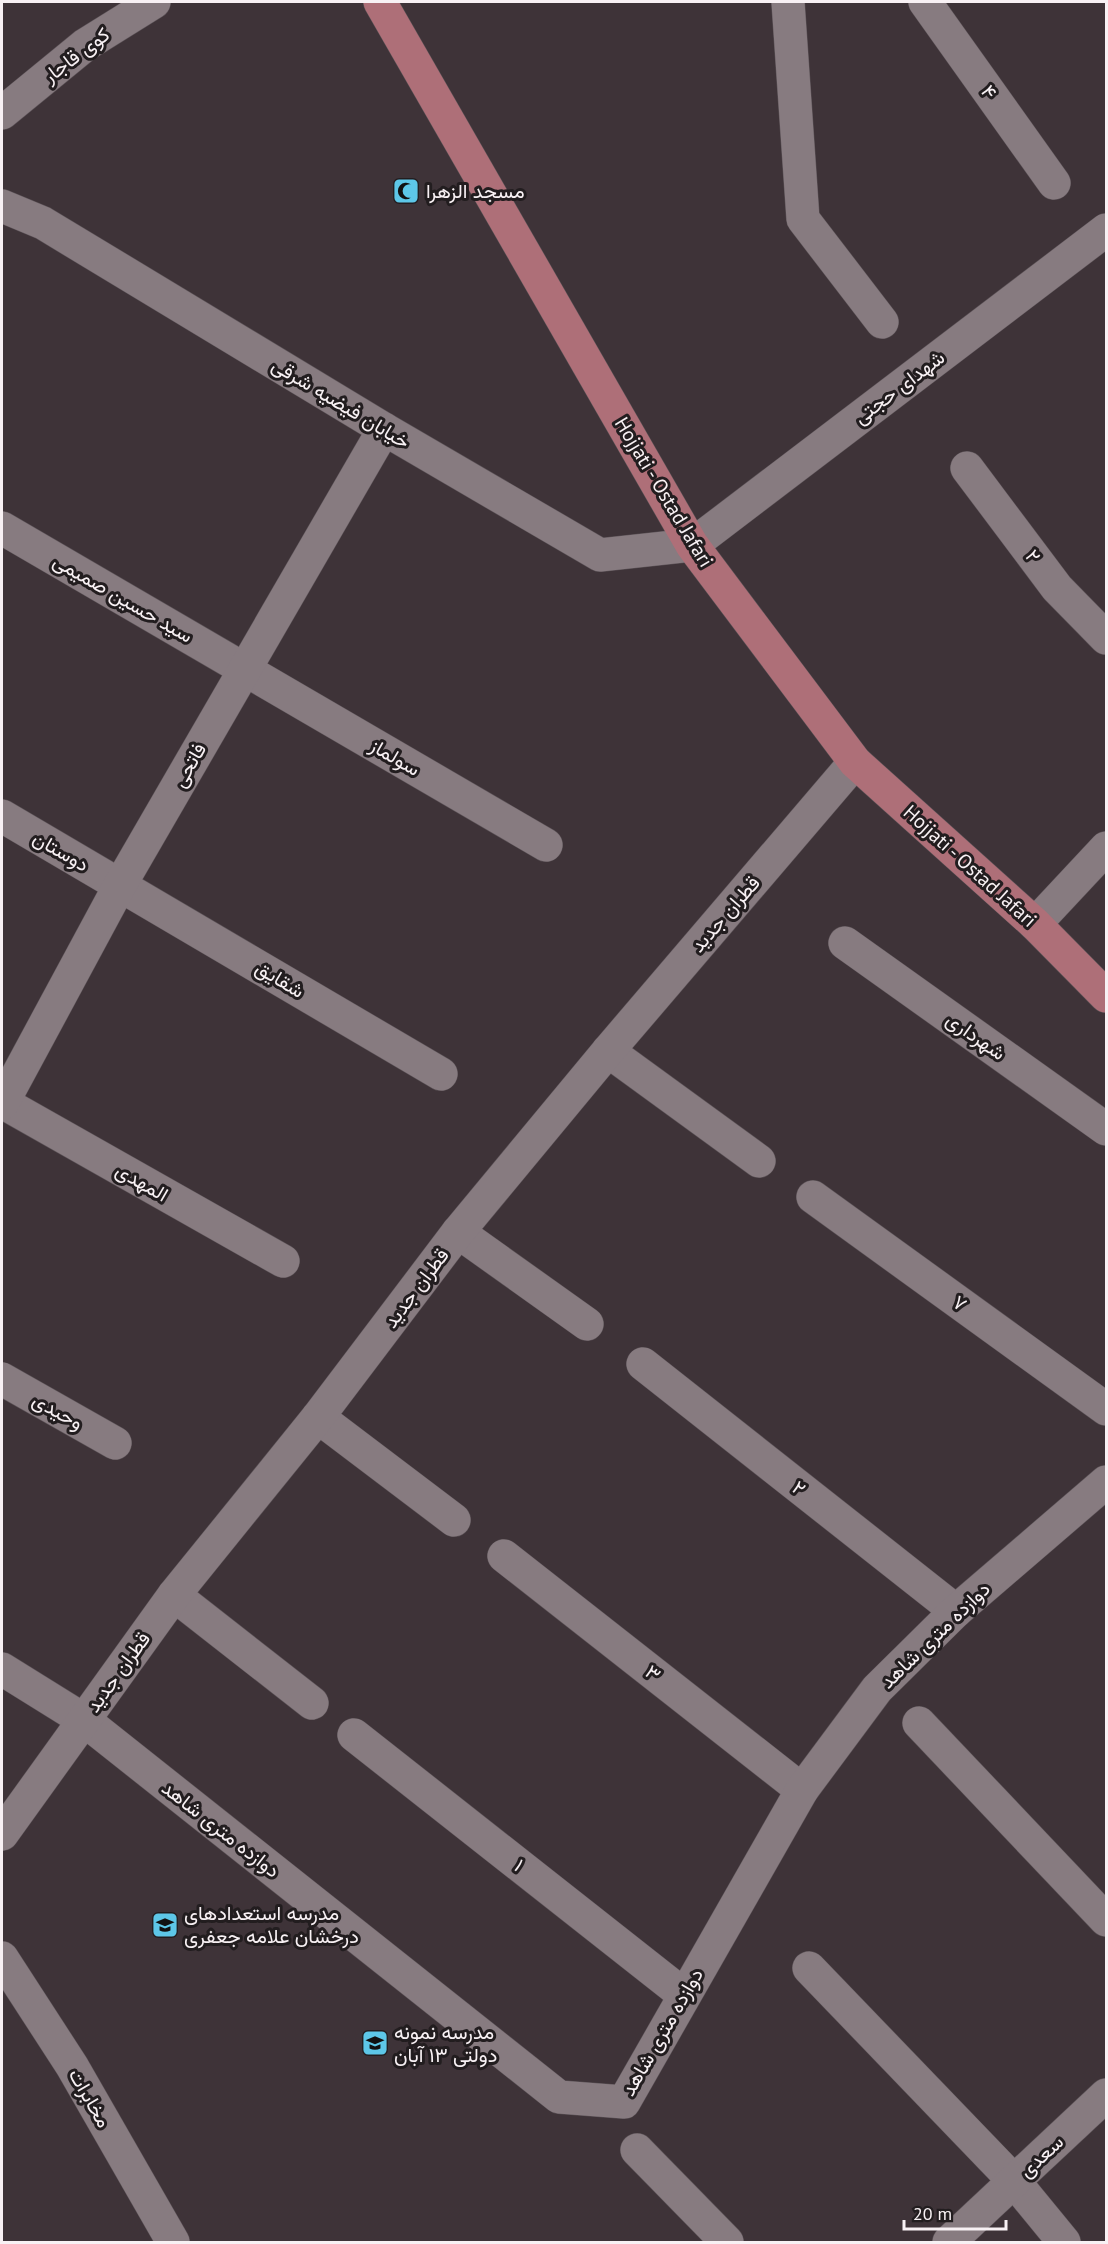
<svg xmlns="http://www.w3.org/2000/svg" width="1108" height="2244" viewBox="0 0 1108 2244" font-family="'PT Sans',Vazirmatn,sans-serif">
<rect width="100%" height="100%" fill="#3e3338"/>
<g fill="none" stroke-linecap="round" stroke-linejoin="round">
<defs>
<g id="minor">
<polyline points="788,2 803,219 882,322"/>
<polyline points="925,2 1054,183"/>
<polyline points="2,113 85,45 154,2"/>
<polyline points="2,206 43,223 384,429 600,555 692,545 1106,230"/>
<polyline points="967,468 1057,588 1106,638"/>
<polyline points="2,528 546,845"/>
<polyline points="2,816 441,1074"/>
<polyline points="1035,924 1106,848"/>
<polyline points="845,943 1106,1129"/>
<polyline points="608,1051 759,1161"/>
<polyline points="2,1102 283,1261"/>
<polyline points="2,1104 120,885 384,429"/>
<polyline points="813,1197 1106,1409"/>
<polyline points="458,1232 587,1324"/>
<polyline points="643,1364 956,1611"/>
<polyline points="2,1379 115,1443"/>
<polyline points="318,1417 454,1520"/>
<polyline points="504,1556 802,1790"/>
<polyline points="174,1595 312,1703"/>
<polyline points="2,1669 84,1720 559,2097 624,2102 802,1790 877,1689 956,1611 1106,1482"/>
<polyline points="919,1723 1106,1920"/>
<polyline points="354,1735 684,1995"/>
<polyline points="2,1834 174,1595 318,1417 458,1232 608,1051 855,762"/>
<polyline points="2,1958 72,2066 173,2242"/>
<polyline points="809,1968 1014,2181 1064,2242"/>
<polyline points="637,2150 727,2242"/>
<polyline points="949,2242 1106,2095"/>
</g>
<polyline id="major" points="380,2 692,545 855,762 1035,924 1106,996"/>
</defs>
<use href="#minor" stroke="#5c5357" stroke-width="34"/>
<use href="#major" stroke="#5c5357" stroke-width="34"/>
<use href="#minor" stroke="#877b80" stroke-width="33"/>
<use href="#major" stroke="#ae6f78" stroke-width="33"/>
</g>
<defs>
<symbol id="mosque-square" viewBox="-11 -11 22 22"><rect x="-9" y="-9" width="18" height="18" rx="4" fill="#5dc7e8" stroke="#221d1f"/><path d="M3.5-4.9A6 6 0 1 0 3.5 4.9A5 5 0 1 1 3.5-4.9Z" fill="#111"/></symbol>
<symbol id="school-square" viewBox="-11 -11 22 22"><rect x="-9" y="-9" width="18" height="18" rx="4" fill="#5dc7e8" stroke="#221d1f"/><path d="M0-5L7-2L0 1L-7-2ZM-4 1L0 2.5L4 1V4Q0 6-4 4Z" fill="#111"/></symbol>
</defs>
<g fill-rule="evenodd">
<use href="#mosque-square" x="391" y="176" width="30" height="30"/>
<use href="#school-square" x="150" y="1910" width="30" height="30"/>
<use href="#school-square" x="360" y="2028" width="30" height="30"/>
</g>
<g text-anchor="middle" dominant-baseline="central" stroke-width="6" stroke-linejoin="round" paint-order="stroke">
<g font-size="20" fill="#f8f1f4" stroke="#221d1f">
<text transform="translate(76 55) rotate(-37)">کوی قاجار</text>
<text transform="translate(989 92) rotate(55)">۴</text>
<text transform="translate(899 387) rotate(-37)">شهدای حجتی</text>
<text transform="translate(341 403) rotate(31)">خیابان فیضیه شرقی</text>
<text transform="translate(664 492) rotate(59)">Hojjati - Ostad Jafari</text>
<text transform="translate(1033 556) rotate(53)">۲</text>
<text transform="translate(123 598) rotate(30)">سید حسین صمیمی</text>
<text transform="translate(395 757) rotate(30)">سولماز</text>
<text transform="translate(189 765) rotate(-60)">فاتحی</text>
<text transform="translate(61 851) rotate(30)">دوستان</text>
<text transform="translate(970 866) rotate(42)">Hojjati - Ostad Jafari</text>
<text transform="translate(725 914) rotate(-49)">قطران جدید</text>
<text transform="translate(280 979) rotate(31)">شقایق</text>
<text transform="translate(976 1036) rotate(35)">شهرداری</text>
<text transform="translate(142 1182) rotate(30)">المهدی</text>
<text transform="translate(416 1288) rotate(-53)">قطران جدید</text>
<text transform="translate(960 1303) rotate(36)">۷</text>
<text transform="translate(58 1411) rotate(29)">وحیدی</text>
<text transform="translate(799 1488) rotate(38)">۲</text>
<text transform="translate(935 1635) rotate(-44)">دوازده متری شاهد</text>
<text transform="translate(118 1672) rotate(-54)">قطران جدید</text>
<text transform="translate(653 1673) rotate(38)">۳</text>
<text transform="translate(221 1829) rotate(38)">دوازده متری شاهد</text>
<text transform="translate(519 1865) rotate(38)">۱</text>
<text transform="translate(662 2032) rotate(-60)">دوازده متری شاهد</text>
<text transform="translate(90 2098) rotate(60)">مخابرات</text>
<text transform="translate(1041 2156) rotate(-43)">سعدی</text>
</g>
<g font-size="20" fill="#f8f1f4" stroke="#221d1f" text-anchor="start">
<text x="426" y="191">مسجد الزهرا</text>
<text x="184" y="1913">مدرسه استعدادهای<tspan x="184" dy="23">درخشان علامه جعفری</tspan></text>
<text x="394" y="2032">مدرسه نمونه<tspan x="394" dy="23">دولتی ۱۳ آبان</tspan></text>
</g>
</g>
<rect width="1108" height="2244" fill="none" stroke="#f8f1f4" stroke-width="6"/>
<path d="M904 2220v9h102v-9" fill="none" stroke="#f8f1f4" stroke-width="3"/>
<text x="913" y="2220" font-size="18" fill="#f8f1f4" stroke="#221d1f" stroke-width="4.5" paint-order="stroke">20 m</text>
</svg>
